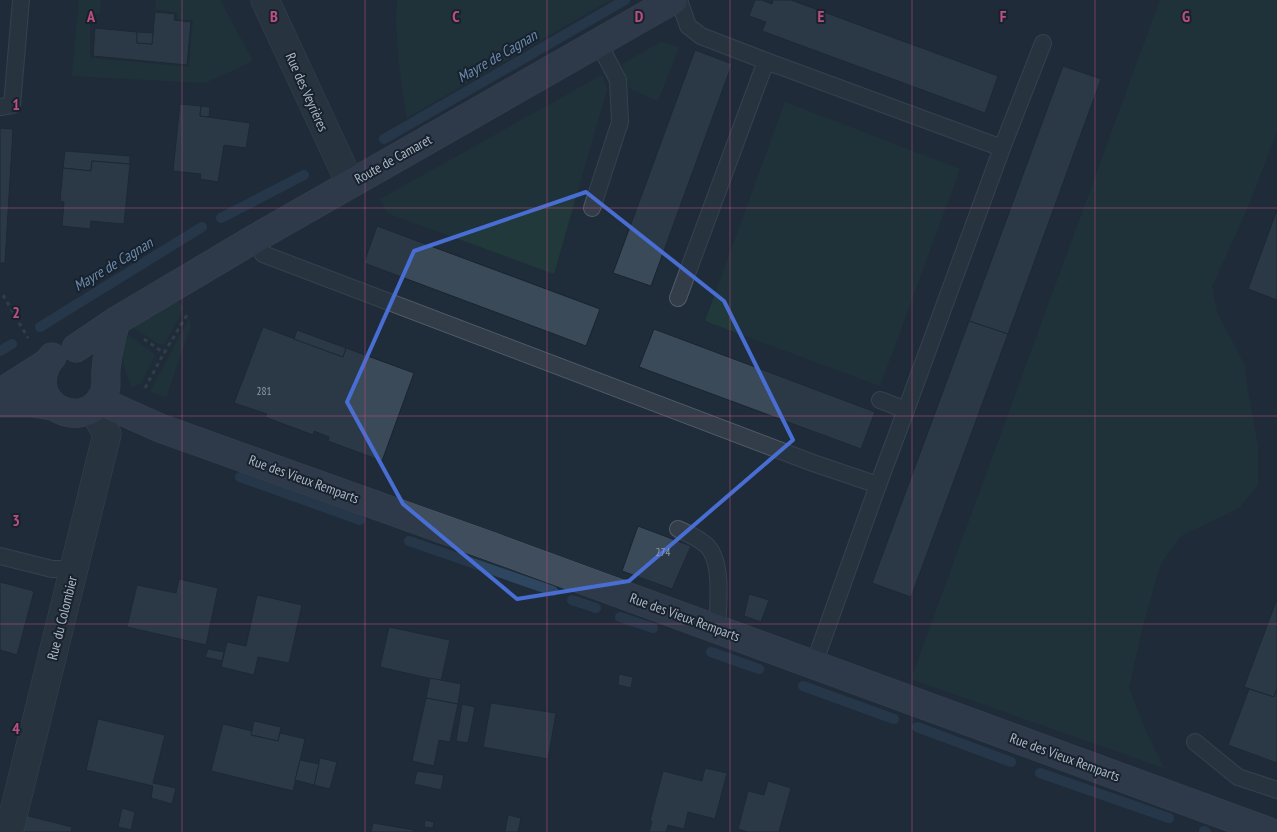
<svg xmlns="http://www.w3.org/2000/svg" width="1277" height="832" viewBox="0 0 1277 832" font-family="'PT Sans Narrow',sans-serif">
<rect width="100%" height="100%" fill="#1f2c39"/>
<g fill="#21393a">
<polygon points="79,0 101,0 100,14 90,13 90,58 189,67 193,20 177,19 177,12 155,9 156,0 220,0 253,61 205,83 72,76"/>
<path d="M397,0H610L407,118C400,80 395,39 397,0Z"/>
<polygon points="1160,0 1277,0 1277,131 1250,202 1212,287 1217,312 1245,366 1248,392 1258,446 1258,485 1239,508 1181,536 1160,565 1142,629 1129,688 1147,734 1164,768 911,679"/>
<polygon points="661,42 679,47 658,101 630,89 622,64"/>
<polygon points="602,75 607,89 554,274 387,213 380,199"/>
<polygon points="785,102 960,169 880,386 705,321"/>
<polygon points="177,299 184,308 164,345 157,343 133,327"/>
<polygon points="189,318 191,326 166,397 150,392"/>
<path d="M129,335L155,355L141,383L133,387L131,386C123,363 119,358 129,335Z"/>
</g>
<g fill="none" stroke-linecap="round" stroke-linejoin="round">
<g stroke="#2f4660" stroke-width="10">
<polyline points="384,139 625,0"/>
<polyline points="221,218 304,175"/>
<polyline points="40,327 202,227"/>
<polyline points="0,351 12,344"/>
<polyline points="240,477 360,520"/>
<polyline points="409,541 553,591"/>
<polyline points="572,600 596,608"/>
<polyline points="620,617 653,628"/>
<polyline points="711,652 759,669"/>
<polyline points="803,686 894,719"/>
<polyline points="917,727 1011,762"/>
<polyline points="1040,773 1169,818"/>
<polyline points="1204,831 1206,832"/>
</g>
</g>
<g fill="#3b4a59" stroke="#1a2430">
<polygon points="755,0 761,0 772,4 773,0 791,0 998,76 985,113 762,31 766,22 749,16"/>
<polygon points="155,12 175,14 174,20 191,22 187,65 93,56 95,28 137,32 137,43 152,44"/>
<polygon points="137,32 153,33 152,44 137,43"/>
<polygon points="695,50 732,64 651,286 613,273"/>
<polygon points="1063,66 1101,79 1008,334 969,321"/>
<polygon points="180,104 201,106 200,116 250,123 246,148 224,145 218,182 200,179 201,174 173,171"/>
<polygon points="201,106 210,107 209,117 200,116"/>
<polygon points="0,128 13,129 5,263 0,263"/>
<polygon points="65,151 130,156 130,164 92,161 91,171 63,168"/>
<polygon points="92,161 130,164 124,224 91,221 90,229 62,226 64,202 60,201 63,168 91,171"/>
<polygon points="1277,210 1277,300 1248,289"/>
<polygon points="377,226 600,309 586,346 364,263"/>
<polygon points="969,321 1008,334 911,597 872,583"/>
<polygon points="263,327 343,357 346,348 414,373 382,461 328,441 329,437 314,431 313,435 265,417 267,414 234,403"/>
<polygon points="654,329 875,412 861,449 639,367"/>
<polygon points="297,330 346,348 343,357 294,339"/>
<polygon points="638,526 691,546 672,589 622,571"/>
<polygon points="179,579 218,588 206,645 127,627 137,585 176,593"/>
<polygon points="0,582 34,591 17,655 0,650"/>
<polygon points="749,594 769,600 761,622 744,616"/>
<polygon points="257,595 302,605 289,663 258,657 254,675 221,667 227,642 246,646"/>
<polygon points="1277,599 1277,689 1274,697 1244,687"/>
<polygon points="389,627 450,640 441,681 380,667"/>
<polygon points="208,649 224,652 222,661 205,657"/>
<polygon points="619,674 633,677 631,688 618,685"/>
<polygon points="430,678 461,684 458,704 426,698"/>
<polygon points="1249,689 1274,697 1277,689 1277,763 1228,745"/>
<polygon points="426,698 458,704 450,742 439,740 434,766 412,761"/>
<polygon points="491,703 556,713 548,759 483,747"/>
<polygon points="462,704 475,707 468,743 456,741"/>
<polygon points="98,719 165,735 153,783 176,788 172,804 151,798 153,786 86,770"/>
<polygon points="254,721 281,727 278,741 251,735"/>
<polygon points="223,724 252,731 251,735 278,741 280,733 305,739 293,791 211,771"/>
<polygon points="320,758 337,762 330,789 314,785"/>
<polygon points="300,760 319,764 314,785 295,780"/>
<polygon points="705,768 727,773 715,819 688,812 684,829 668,825 666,832 649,832 652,821 650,821 663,771 702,781"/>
<polygon points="417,771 444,775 441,790 414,784"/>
<polygon points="768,781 791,788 779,832 748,832 738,829 748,791 764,795"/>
<polygon points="122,808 135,812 131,830 118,827"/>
<polygon points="24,815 72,827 71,832 20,832"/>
<polygon points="508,815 521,818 518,832 505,832"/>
<polygon points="425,820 434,822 433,828 424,827"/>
<polygon points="373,823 414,830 413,832 371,832"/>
</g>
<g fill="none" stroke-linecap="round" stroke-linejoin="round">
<defs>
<g id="lane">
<polyline points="679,0 688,26 701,36 766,61"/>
<polyline points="0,107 12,105 21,0"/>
<polyline points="1002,148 1043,43"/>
<polyline points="592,208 620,122 618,80 598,42"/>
<polyline points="254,239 263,254 813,463 878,485 906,410"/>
<polyline points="678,298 766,61 1002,148 906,410 880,400"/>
<path d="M678,529C687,533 698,538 705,544C724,559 718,607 717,629"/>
<polyline points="0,556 52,569 74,569"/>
<polyline points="814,664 878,485"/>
<polyline points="1195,742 1238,777 1277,790"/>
</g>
<g id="street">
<polyline points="265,0 350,183"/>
<polyline points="9,832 107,434 92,408"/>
</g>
<g id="secondary">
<polyline points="76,348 116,321 254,239 673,0"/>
<path d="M47,363C25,407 84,432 103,396C108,387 105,380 106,370C107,354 112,337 116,321"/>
<polyline points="0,393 47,363 52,357"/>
<polyline points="101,399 113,407 160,428 490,546 1270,832"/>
<polyline points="0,403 31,403 53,406"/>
</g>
</defs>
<use href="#lane" stroke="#505b67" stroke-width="18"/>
<use href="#street" stroke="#505b67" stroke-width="29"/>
<use href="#secondary" stroke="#505b67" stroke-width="29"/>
<g stroke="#3f5658" stroke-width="3" stroke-dasharray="4 4" stroke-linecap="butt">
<polyline points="3,295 28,338"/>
<polyline points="144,339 164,353"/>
<polyline points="145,388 164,353 187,315"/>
</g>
<use href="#lane" stroke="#333d49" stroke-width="16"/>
<use href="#street" stroke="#333d49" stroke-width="28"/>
<use href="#secondary" stroke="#404d5d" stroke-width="28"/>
</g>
<path d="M0 0H1277V832H0ZM586,192L724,301L793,440L629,581L517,599L403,504L347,402L414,251Z" fill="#1f2c39" fill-opacity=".55" fill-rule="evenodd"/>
<path fill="none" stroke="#486ed3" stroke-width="4" stroke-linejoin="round" d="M586,192L724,301L793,440L629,581L517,599L403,504L347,402L414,251Z"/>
<path fill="none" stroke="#bb5080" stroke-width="1" stroke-opacity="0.55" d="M182,0V832M365,0V832M547,0V832M730,0V832M912,0V832M1095,0V832M0,208H1277M0,416H1277M0,624H1277"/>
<g text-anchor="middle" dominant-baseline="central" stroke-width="4" stroke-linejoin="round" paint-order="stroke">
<g font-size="11" fill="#909cab">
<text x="264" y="391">281</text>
<text x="663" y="552">274</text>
</g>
<g font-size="14" fill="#adb8c6" stroke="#18222e">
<text transform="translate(307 92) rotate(66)">Rue des Veyrières</text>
<text transform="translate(393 159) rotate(-29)">Route de Camaret</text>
<text transform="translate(304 479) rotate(20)">Rue des Vieux Remparts</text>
<text transform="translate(685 617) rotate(20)">Rue des Vieux Remparts</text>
<text transform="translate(62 618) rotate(-76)">Rue du Colombier</text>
<text transform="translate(1065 757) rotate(20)">Rue des Vieux Remparts</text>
</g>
<g font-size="15" font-style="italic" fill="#6b8bac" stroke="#18222e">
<text transform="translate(497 56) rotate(-30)">Mayre de Cagnan</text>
<text transform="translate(113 264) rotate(-31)">Mayre de Cagnan</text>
</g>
</g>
<g font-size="16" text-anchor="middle" font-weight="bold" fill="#bb5080" stroke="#18222e" stroke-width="4" stroke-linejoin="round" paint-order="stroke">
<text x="91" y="22">A</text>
<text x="274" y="22">B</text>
<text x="456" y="22">C</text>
<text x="639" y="22">D</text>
<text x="821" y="22">E</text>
<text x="1003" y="22">F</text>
<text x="1186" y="22">G</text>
<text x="16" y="110">1</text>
<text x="16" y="318">2</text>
<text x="16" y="526">3</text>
<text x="16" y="734">4</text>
</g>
</svg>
